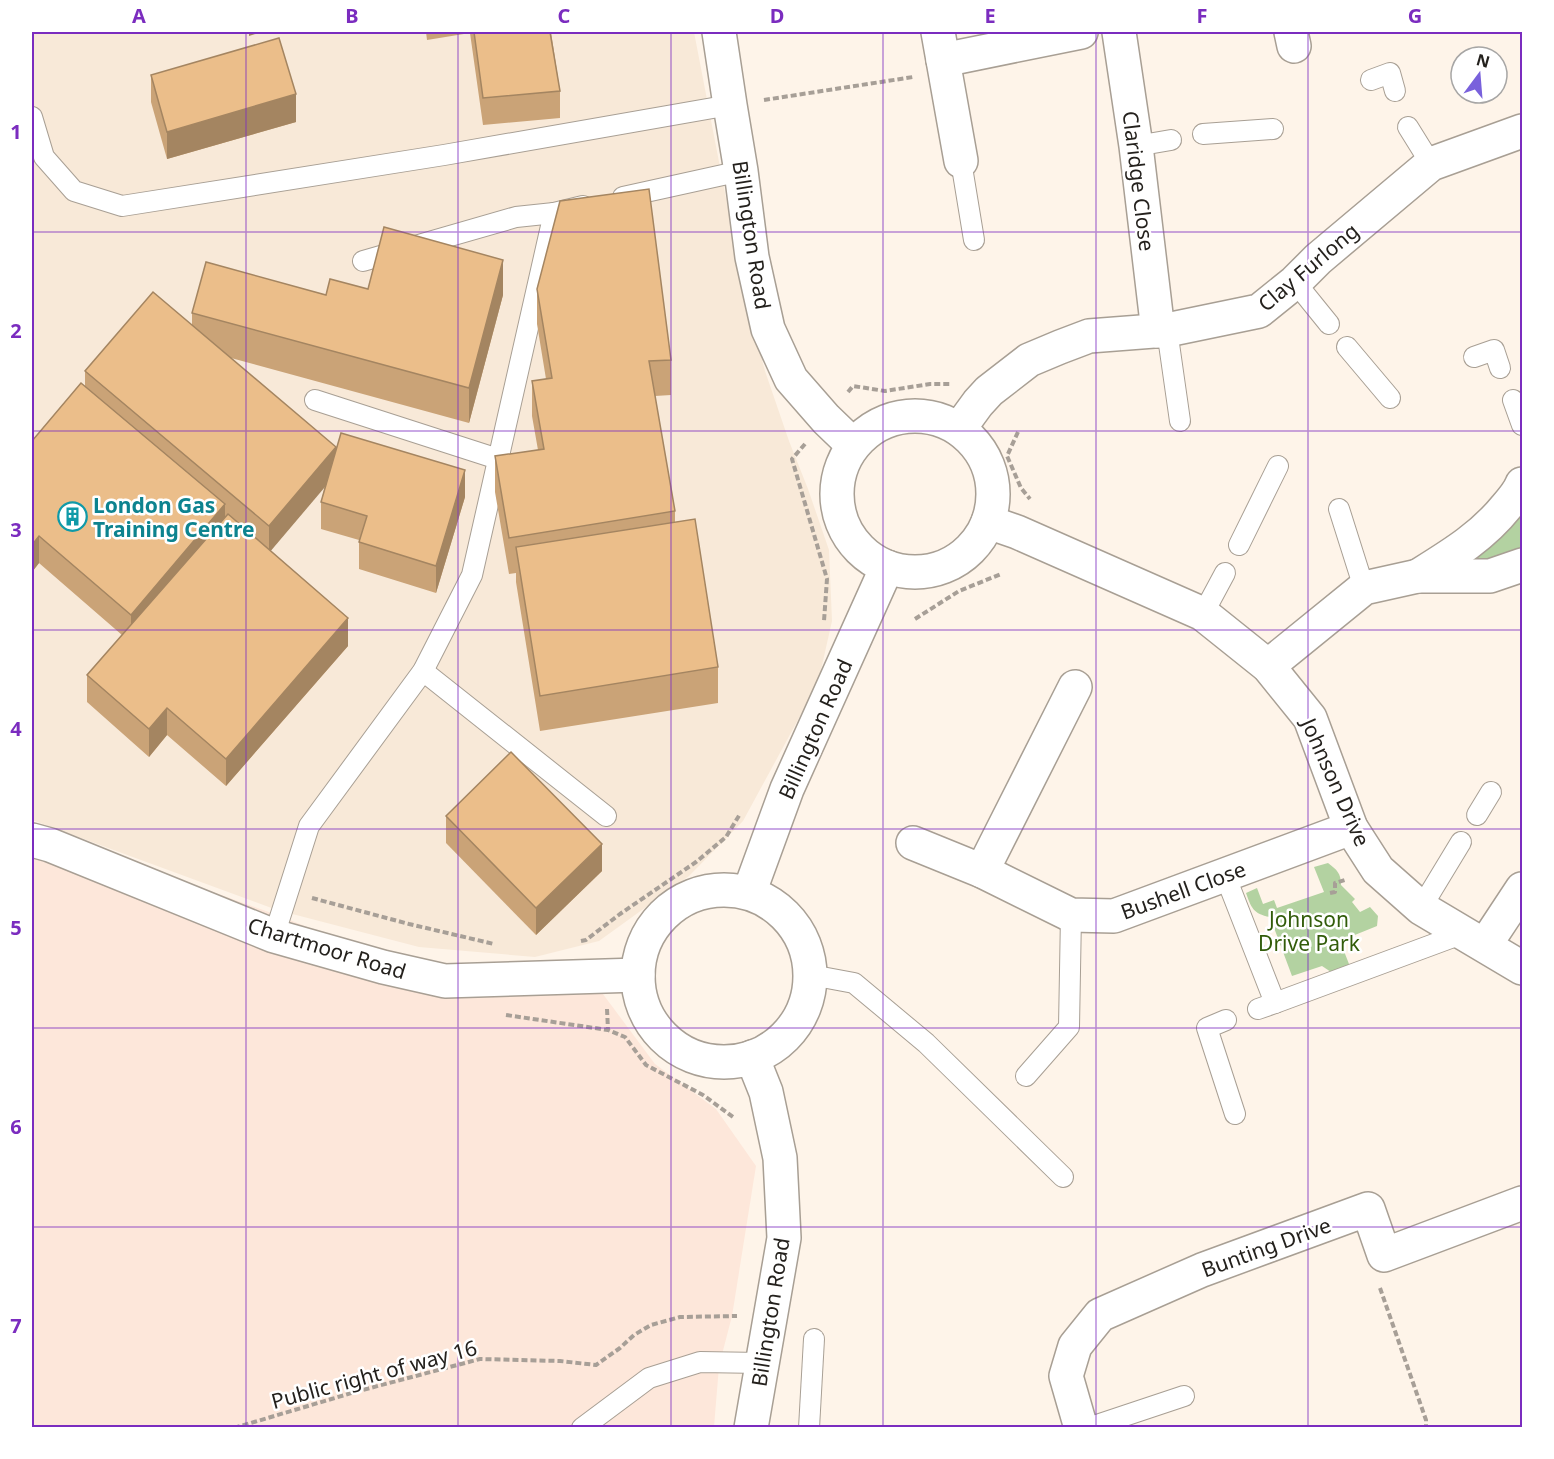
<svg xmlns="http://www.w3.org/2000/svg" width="1554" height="1459" viewBox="0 0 1554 1459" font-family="'Noto Sans',sans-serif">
<rect width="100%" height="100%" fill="#fef4e9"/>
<polygon fill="#f8e9d8" points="32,32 694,32 740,271 755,334 765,371 789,441 808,489 829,550 832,621 818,683 743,821 689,876 599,941 535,957 419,947 277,910 32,820"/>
<polygon fill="#fde7da" points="32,827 277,915 445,981 597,986 655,1064 716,1109 756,1166 732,1316 719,1366 714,1427 32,1427"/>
<g fill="#b3d2a1">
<polygon points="1522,514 1522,551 1470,564"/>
<path d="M1328,863C1337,870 1341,873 1341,885L1355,899L1352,902L1360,912L1370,907L1378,916L1377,926L1340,941L1349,964L1343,971L1334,974L1322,966L1292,976L1270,917C1253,914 1251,907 1246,893L1257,888L1263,904L1274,900L1277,908L1324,892L1314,867Z"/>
</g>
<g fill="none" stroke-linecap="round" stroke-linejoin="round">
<defs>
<g id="service">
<polyline points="1371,80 1390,73 1395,91"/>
<polyline points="32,117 44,157 74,191 122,206 444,155 730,105"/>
<polyline points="1408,127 1431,164"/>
<polyline points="1203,134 1273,129"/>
<polyline points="1136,146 1171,140"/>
<polyline points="961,161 974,240"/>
<polyline points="623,197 741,171"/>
<polyline points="363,261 516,217 554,213"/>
<polyline points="1295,282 1329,324"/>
<polyline points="1167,330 1180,421"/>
<polyline points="1347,347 1390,398"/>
<polyline points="1474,357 1494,350 1500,368"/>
<polyline points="315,400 498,459"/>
<polyline points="1513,400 1522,425"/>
<polyline points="1339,509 1364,588"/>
<polyline points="1239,545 1278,466"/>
<polyline points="1203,614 1225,573"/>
<polyline points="423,671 606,816"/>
<polyline points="1477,815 1491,792"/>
<polyline points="1225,875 1275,1003 1464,933"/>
<polyline points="1421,908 1461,842"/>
<polyline points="274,936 309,826 423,671 472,575 554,213 583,206"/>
<polyline points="811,975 854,983 926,1043 1063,1177"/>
<polyline points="1258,1009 1275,1003"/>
<polyline points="1226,1020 1207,1028 1235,1114"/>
<polyline points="1026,1076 1069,1027 1071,915"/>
<polyline points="582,1428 649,1378 700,1362 761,1363"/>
<polyline points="809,1428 814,1339"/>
<polyline points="1088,1428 1184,1396"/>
</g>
<g id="minor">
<polyline points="938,32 961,161"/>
<polyline points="1119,32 1136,146 1158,331"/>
<polyline points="1291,32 1294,46"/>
<polyline points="943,60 1081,32"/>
<polyline points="959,429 978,403 989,391 1029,360 1060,347 1089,336 1167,330 1259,311 1295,282 1318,259 1431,164 1522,131"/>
<polyline points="988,522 1017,532 1203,614 1268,666 1310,718 1351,828 1378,870 1421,908 1522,968"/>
<path d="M1418,576C1450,556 1482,537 1506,507C1513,499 1519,492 1522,484"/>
<polyline points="1268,666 1364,588 1418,576 1490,576 1522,565"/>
<polyline points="913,843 982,871 1071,915 1114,916 1351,828"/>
<polyline points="982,871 1075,687"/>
<polyline points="1485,945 1522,889"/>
<polyline points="1081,1428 1066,1376 1075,1346 1100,1315 1202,1270 1368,1209 1384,1255 1522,1203"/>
</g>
<g id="tertiary">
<polyline points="719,32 730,105 741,171 752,257 768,329 791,379 826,419 853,445"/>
<circle cx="915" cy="494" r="78"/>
<polyline points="32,840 50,845 274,936 383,967 445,981 638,975"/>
<circle cx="724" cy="976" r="86"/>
<polyline points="749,893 787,789 887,567"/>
<polyline points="751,1428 784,1238 780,1158 766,1092 752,1057"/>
</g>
</defs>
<use href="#service" stroke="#a89f94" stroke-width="22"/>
<use href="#minor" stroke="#a89f94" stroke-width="36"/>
<use href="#tertiary" stroke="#a89f94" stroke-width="36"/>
<g stroke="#a79f97" stroke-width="4" stroke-dasharray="6 3" stroke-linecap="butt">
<polyline points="764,100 913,77"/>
<polyline points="848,392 853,386 885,391 930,384 950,384"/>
<polyline points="1018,432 1007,456 1021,488 1030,499"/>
<polyline points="805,444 792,459 827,579 824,621"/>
<polyline points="915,619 959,591 1001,574"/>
<polyline points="1330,893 1335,892 1335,883 1345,880"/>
<polyline points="312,898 409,924 494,944"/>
<polyline points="1326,938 1332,955"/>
<polyline points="581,941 586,940 620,914 696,862 726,837 740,814"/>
<polyline points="607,1009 608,1030"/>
<polyline points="506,1015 608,1030 625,1037 646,1065 703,1095 733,1117"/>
<polyline points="1380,1288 1426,1420 1426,1428"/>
<polyline points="234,1428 355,1392 480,1359 560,1361 596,1365 620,1348 634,1335 651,1325 680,1317 737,1316"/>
</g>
<use href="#service" stroke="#fff" stroke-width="20"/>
<use href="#minor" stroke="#fff" stroke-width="33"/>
<use href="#tertiary" stroke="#fff" stroke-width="33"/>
</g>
<g fill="#caa377">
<polygon points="426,32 551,32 560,91 560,118 483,125 470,33 427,40"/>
<polygon points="151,75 296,122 167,159 151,102"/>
<polygon points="368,289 503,295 469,423 231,358 336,452 465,497 436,593 359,569 359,540 321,529 321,502 325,486 270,551 348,646 226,786 167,735 149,757 87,702 87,675 122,635 39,563 32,572 32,441 85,386 85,371 192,325 192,313"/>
<polygon points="537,289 671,360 671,395 655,396 675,511 675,522 718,667 718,703 540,731 516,582 516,573 509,574 495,492 495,456 538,450 532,416 532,381 546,379 537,324"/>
<polygon points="446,816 602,871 536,935 446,843"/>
</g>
<g fill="#a48561">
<polygon points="249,32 262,32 249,36"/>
<polygon points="296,94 296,122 167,159 167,132"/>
<polygon points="503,260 503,295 469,423 469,388"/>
<polygon points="336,447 336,474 269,553 269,526"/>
<polygon points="465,470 465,497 436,593 436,566"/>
<polygon points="225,504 225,531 131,642 131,615"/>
<polygon points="39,536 39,563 32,572 32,545"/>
<polygon points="348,618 348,646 226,786 226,759"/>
<polygon points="167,708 167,735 149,757 149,729"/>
<polygon points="602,844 602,871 536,935 536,908"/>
</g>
<g fill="#ebbe8a" stroke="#a48561" stroke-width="1.5">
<polygon points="474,32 550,32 560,91 483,98"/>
<polygon points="279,38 296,94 167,132 151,75"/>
<polygon points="649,189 671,360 649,361 675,511 509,538 495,456 544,449 532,381 552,378 537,289 560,201"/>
<polygon points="384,227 503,260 469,388 192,313 206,262 326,295 330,279 368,289"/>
<polygon points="153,292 336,447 269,526 85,371"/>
<polygon points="81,383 225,504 131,615 39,536 32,545 32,441"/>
<polygon points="341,433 465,470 436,566 359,542 367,516 321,502"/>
<polygon points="228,514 348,618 226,759 167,708 149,729 87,675"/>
<polygon points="695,519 718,667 540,696 516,547"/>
<polygon points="511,752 602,844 536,908 446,816"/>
</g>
<path fill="none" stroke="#7b2cbf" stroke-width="1.5" stroke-opacity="0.55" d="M246,32V1428M458,32V1428M671,32V1428M883,32V1428M1096,32V1428M1308,32V1428M32,232H1522M32,431H1522M32,630H1522M32,829H1522M32,1028H1522M32,1227H1522"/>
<defs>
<symbol id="building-ring" viewBox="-11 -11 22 22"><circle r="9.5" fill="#fff" stroke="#0f9aa8" stroke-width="1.5"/><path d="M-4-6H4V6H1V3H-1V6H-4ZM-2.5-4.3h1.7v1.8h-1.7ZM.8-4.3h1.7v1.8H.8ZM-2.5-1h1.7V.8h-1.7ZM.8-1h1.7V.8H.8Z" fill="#0f9aa8"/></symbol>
</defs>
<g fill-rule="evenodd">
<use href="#building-ring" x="56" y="500" width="33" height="33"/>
</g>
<g text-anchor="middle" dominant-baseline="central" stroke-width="5" stroke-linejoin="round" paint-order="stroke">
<g font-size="21" fill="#24211d" stroke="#fff">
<text transform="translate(1139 181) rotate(83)">Claridge Close</text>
<text transform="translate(752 235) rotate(81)">Billington Road</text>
<text transform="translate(1308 267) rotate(-40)">Clay Furlong</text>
<text transform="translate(815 729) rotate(-66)">Billington Road</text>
<text transform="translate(1336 782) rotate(66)">Johnson Drive</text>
<text transform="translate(1183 890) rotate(-20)">Bushell Close</text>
<text transform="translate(327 948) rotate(17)">Chartmoor Road</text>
<text transform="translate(1266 1247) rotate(-20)">Bunting Drive</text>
<text transform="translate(770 1312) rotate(-81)">Billington Road</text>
<text transform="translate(374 1374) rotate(-15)">Public right of way 16</text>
</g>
<g font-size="21" font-weight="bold" fill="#0d838f" stroke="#fff" text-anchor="start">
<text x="93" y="505">London Gas<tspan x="93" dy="24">Training Centre</tspan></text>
</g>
<g font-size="21" fill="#325c0a" stroke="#fff">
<text x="1309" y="919">Johnson<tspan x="1309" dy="24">Drive Park</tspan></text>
</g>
</g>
<rect width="1554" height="1459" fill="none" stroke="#ffffff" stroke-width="66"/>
<g transform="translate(1479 75) rotate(16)"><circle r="28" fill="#ffffff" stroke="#a7a6a5" stroke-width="1.5"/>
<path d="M0-4.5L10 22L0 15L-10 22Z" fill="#7961dc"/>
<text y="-9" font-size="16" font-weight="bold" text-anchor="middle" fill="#24211d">N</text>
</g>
<rect x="33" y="33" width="1488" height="1393" fill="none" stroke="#7b2cbf" stroke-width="2"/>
<g font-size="20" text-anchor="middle" font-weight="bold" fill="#7b2cbf">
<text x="139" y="23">A</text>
<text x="352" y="23">B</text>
<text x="564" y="23">C</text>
<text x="777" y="23">D</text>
<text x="990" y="23">E</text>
<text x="1202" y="23">F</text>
<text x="1415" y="23">G</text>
<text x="16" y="139">1</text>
<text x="16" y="338">2</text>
<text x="16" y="537">3</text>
<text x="16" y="736">4</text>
<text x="16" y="935">5</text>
<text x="16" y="1134">6</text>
<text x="16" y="1333">7</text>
</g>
</svg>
